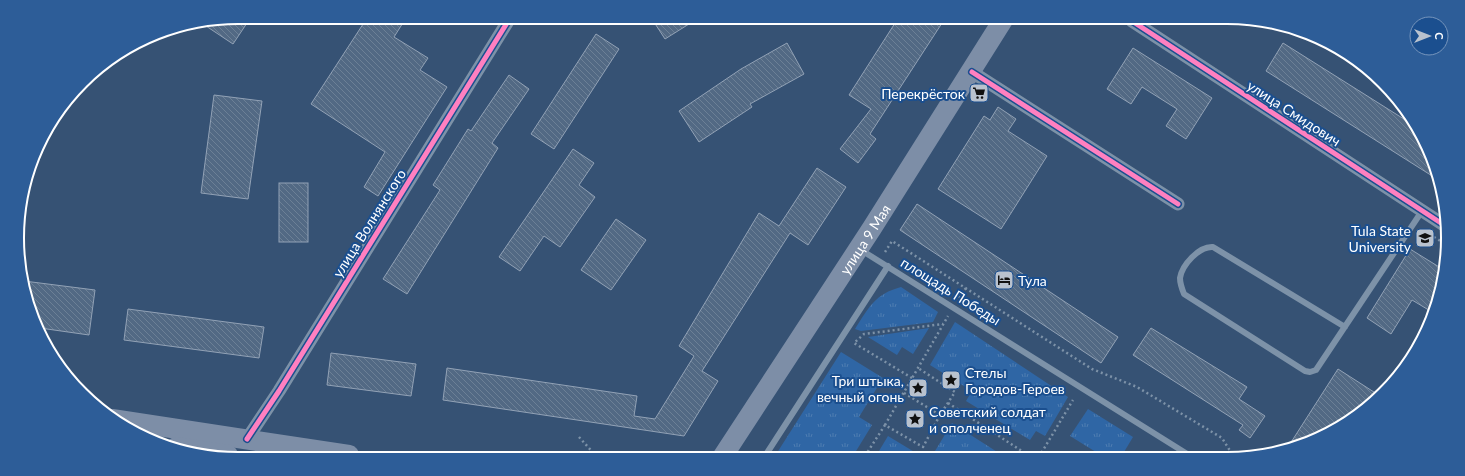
<svg xmlns="http://www.w3.org/2000/svg" width="1465" height="476" viewBox="0 0 1465 476" font-family="Lato,sans-serif">
<defs>
<pattern id="grass-tufts" width="24" height="20" patternUnits="userSpaceOnUse"><rect width="24" height="20" fill="#2f66a5"/><path d="M3 7l-1-3M5 7V3M7 7l1-3M15 17l-1-3M17 17v-4M19 17l1-3" fill="none" stroke="#4e7db2"/></pattern>
<pattern id="building-back-hatch" width="6" height="6" patternUnits="userSpaceOnUse"><rect width="6" height="6" fill="#526984"/><path d="M-1 5l2 2M0 0l6 6M5-1l2 2" fill="none" stroke="#6c8096"/></pattern>
</defs>
<rect width="100%" height="100%" fill="#365274"/>
<g fill="url(#grass-tufts)">
<path d="M901,287L938,312L933,322L861,331L855,329C869,307 875,294 901,287Z"/>
<polygon points="955,322 1068,397 1045,436 1036,431 1030,440 966,401 972,391 930,365"/>
<polygon points="929,328 913,354 902,347 897,355 868,337"/>
<polygon points="841,352 883,378 859,417 872,425 853,456 775,456"/>
<polygon points="1088,409 1133,437 1121,457 1104,457 1070,436"/>
<polygon points="952,423 1005,457 932,456"/>
<polygon points="888,436 921,456 876,456"/>
</g>
<g fill="url(#building-back-hatch)" stroke="#92a2b6">
<polygon points="238,17 251,17 233,44 203,24"/>
<polygon points="367,18 406,18 394,37 428,58 420,70 447,87 378,196 364,187 385,152 311,104"/>
<polygon points="652,19 697,19 665,39"/>
<polygon points="897,20 944,20 870,134 876,139 858,163 840,149 871,109 849,95"/>
<polygon points="596,34 619,49 554,149 531,134"/>
<polygon points="787,43 804,74 750,104 752,107 699,142 679,111 741,69"/>
<polygon points="1283,43 1415,126 1437,179 1266,71"/>
<polygon points="1133,48 1212,98 1186,139 1166,126 1177,109 1142,87 1131,104 1107,89"/>
<polygon points="509,75 529,89 492,143 498,148 407,294 383,279 440,190 433,185 468,129 471,131"/>
<polygon points="214,95 262,101 248,199 201,193"/>
<polygon points="998,107 1016,119 1008,131 1047,156 1001,229 938,189 984,116 990,120"/>
<polygon points="573,149 594,163 579,185 595,197 560,247 544,236 520,271 499,257"/>
<polygon points="817,168 846,187 808,245 790,233 702,371 718,381 684,436 443,400 447,368 637,396 634,416 655,419 694,356 679,346 759,213 779,226"/>
<rect x="279" y="183" width="29" height="59"/>
<polygon points="917,204 1118,337 1101,363 900,230"/>
<polygon points="616,219 646,240 611,290 581,270"/>
<polygon points="1410,249 1444,270 1444,281 1432,312 1412,300 1391,334 1367,318"/>
<polygon points="24,281 95,290 89,335 40,328 24,295"/>
<polygon points="128,309 264,327 259,358 124,340"/>
<polygon points="1151,328 1247,387 1239,399 1265,416 1250,438 1239,430 1243,425 1133,355"/>
<polygon points="331,353 416,364 411,396 327,385"/>
<polygon points="1338,369 1377,394 1371,403 1325,436 1288,447"/>
</g>
<g fill="none" stroke-linecap="round" stroke-linejoin="round">
<g stroke="#7d92a8" stroke-width="2.5" stroke-dasharray="2 3" stroke-linecap="butt">
<polyline points="1434,237 1444,243"/>
<polyline points="885,252 892,241 1092,369 1137,387 1222,438 1234,457"/>
<polyline points="959,298 966,288"/>
<polyline points="912,378 854,343 864,334 943,324"/>
<polyline points="904,393 940,415 955,392 918,368"/>
<polyline points="948,403 1031,457"/>
<polyline points="885,425 948,316"/>
<polyline points="579,437 596,456"/>
<polyline points="865,456 885,425 923,447 940,415"/>
<polyline points="1039,457 1073,400"/>
</g>
<g stroke="#7d92a8" stroke-width="6">
<polyline points="861,250 1192,457"/>
<path d="M1345,327L1213,247C1199,246 1182,265 1180,278C1180,284 1182,289 1184,294L1305,371L1310,372L1316,370L1422,211"/>
<polyline points="765,456 888,266"/>
</g>
<g stroke="#7d92a8" stroke-width="13">
<polyline points="1132,21 1444,225"/>
<polyline points="972,72 1178,204"/>
<polyline points="247,439 279,391 510,18"/>
</g>
<g stroke="#7d8ea7" stroke-width="20">
<polyline points="112,419 349,455"/>
<polyline points="176,447 228,455"/>
<path id="s1" d="M723,456L872,228L1003,20"/>
</g>
<defs>
<g id="cycleway">
<polyline points="1132,21 1444,225"/>
<polyline points="972,72 1178,204"/>
<polyline points="247,439 279,391 510,18"/>
</g>
</defs>
<use href="#cycleway" stroke="#1b4f8f" stroke-width="8"/>
<use href="#cycleway" stroke="#ff80c0" stroke-width="5"/>
</g>
<defs>
<symbol id="supermarket-square" viewBox="-11 -11 22 22"><rect x="-9" y="-9" width="18" height="18" rx="4" fill="#b9c2ce" stroke="#1b4f8f"/><path d="M-6-5.5h2.5l.6 2H6L4.5 2H-2.5L-4.4-4H-6ZM-1.5 3.2a1.3 1.3 0 1 0 .1 0ZM3 3.2a1.3 1.3 0 1 0 .1 0Z" fill="#111"/></symbol>
<symbol id="university-square" viewBox="-11 -11 22 22"><rect x="-9" y="-9" width="18" height="18" rx="4" fill="#b9c2ce" stroke="#1b4f8f"/><path d="M0-5L7-2L0 1L-7-2ZM-4 1L0 2.5L4 1V4Q0 6-4 4Z" fill="#111"/></symbol>
<symbol id="hotel-square" viewBox="-11 -11 22 22"><rect x="-9" y="-9" width="18" height="18" rx="4" fill="#b9c2ce" stroke="#1b4f8f"/><path d="M-6-4.5h1.5V1H6V5H4.5V3h-9V5H-6ZM-4 0a1.8 1.8 0 1 1 3.6 0ZM.5 0V-2.5h3Q6-2.5 6 0Z" fill="#111"/></symbol>
<symbol id="sight-square" viewBox="-11 -11 22 22"><rect x="-9" y="-9" width="18" height="18" rx="4" fill="#b9c2ce" stroke="#1b4f8f"/><path d="M0-6L1.8-2.2L6-1.7L2.9 1.2L3.7 5.4L0 3.3L-3.7 5.4L-2.9 1.2L-6-1.7L-1.8-2.2Z" fill="#111"/></symbol>
</defs>
<g fill-rule="evenodd">
<use href="#supermarket-square" x="968" y="82" width="22" height="22"/>
<use href="#university-square" x="1414" y="227" width="22" height="22"/>
<use href="#hotel-square" x="993" y="269" width="22" height="22"/>
<use href="#sight-square" x="940" y="369" width="22" height="22"/>
<use href="#sight-square" x="907" y="377" width="22" height="22"/>
<use href="#sight-square" x="904" y="408" width="22" height="22"/>
</g>
<g text-anchor="middle" dominant-baseline="central" stroke-width="4" stroke-linejoin="round" paint-order="stroke">
<g font-size="14" fill="#fff" stroke="#1b4f8f" text-anchor="end">
<text x="965" y="93">Перекрёсток</text>
<text x="1411" y="230">Tula State<tspan x="1411" dy="16">University</tspan></text>
<text x="1018" y="280" text-anchor="start">Тула</text>
<text x="965" y="372" text-anchor="start">Стелы<tspan x="965" dy="16">Городов-Героев</tspan></text>
<text x="904" y="380">Три штыка,<tspan x="904" dy="16">вечный огонь</tspan></text>
<text x="929" y="411" text-anchor="start">Советский солдат<tspan x="929" dy="16">и ополченец</tspan></text>
</g>
<g font-size="14" fill="#fff" stroke="#1b4f8f">
<text transform="translate(1294 113) rotate(33)">улица Смидович</text>
<text transform="translate(369 223) rotate(-58)">улица Волнянского</text>
<text stroke="none"><textPath href="#s1" startOffset="259">улица 9 Мая</textPath></text>
<text transform="translate(951 291) rotate(32)">площадь Победы</text>
</g>
</g>
<path d="M0 0H1465V476H0ZM238 24H1227A214 214 0 0 1 1441 238V238A214 214 0 0 1 1227 452H238A214 214 0 0 1 24 238V238A214 214 0 0 1 238 24Z" fill="#2d5d98" fill-rule="evenodd"/>
<path fill="none" stroke="#fff" stroke-width="2" d="M238 24H1227A214 214 0 0 1 1441 238V238A214 214 0 0 1 1227 452H238A214 214 0 0 1 24 238V238A214 214 0 0 1 238 24Z"/>
<g transform="translate(1429 36) rotate(90)"><circle r="19" fill="#1b4f8f" stroke="#7695bc"/>
<path d="M0-3L7 15L0 10L-7 15Z" fill="#b9c2ce"/>
<text y="-6" font-size="11" font-weight="bold" text-anchor="middle" fill="#ffffff">С</text>
</g>
</svg>
